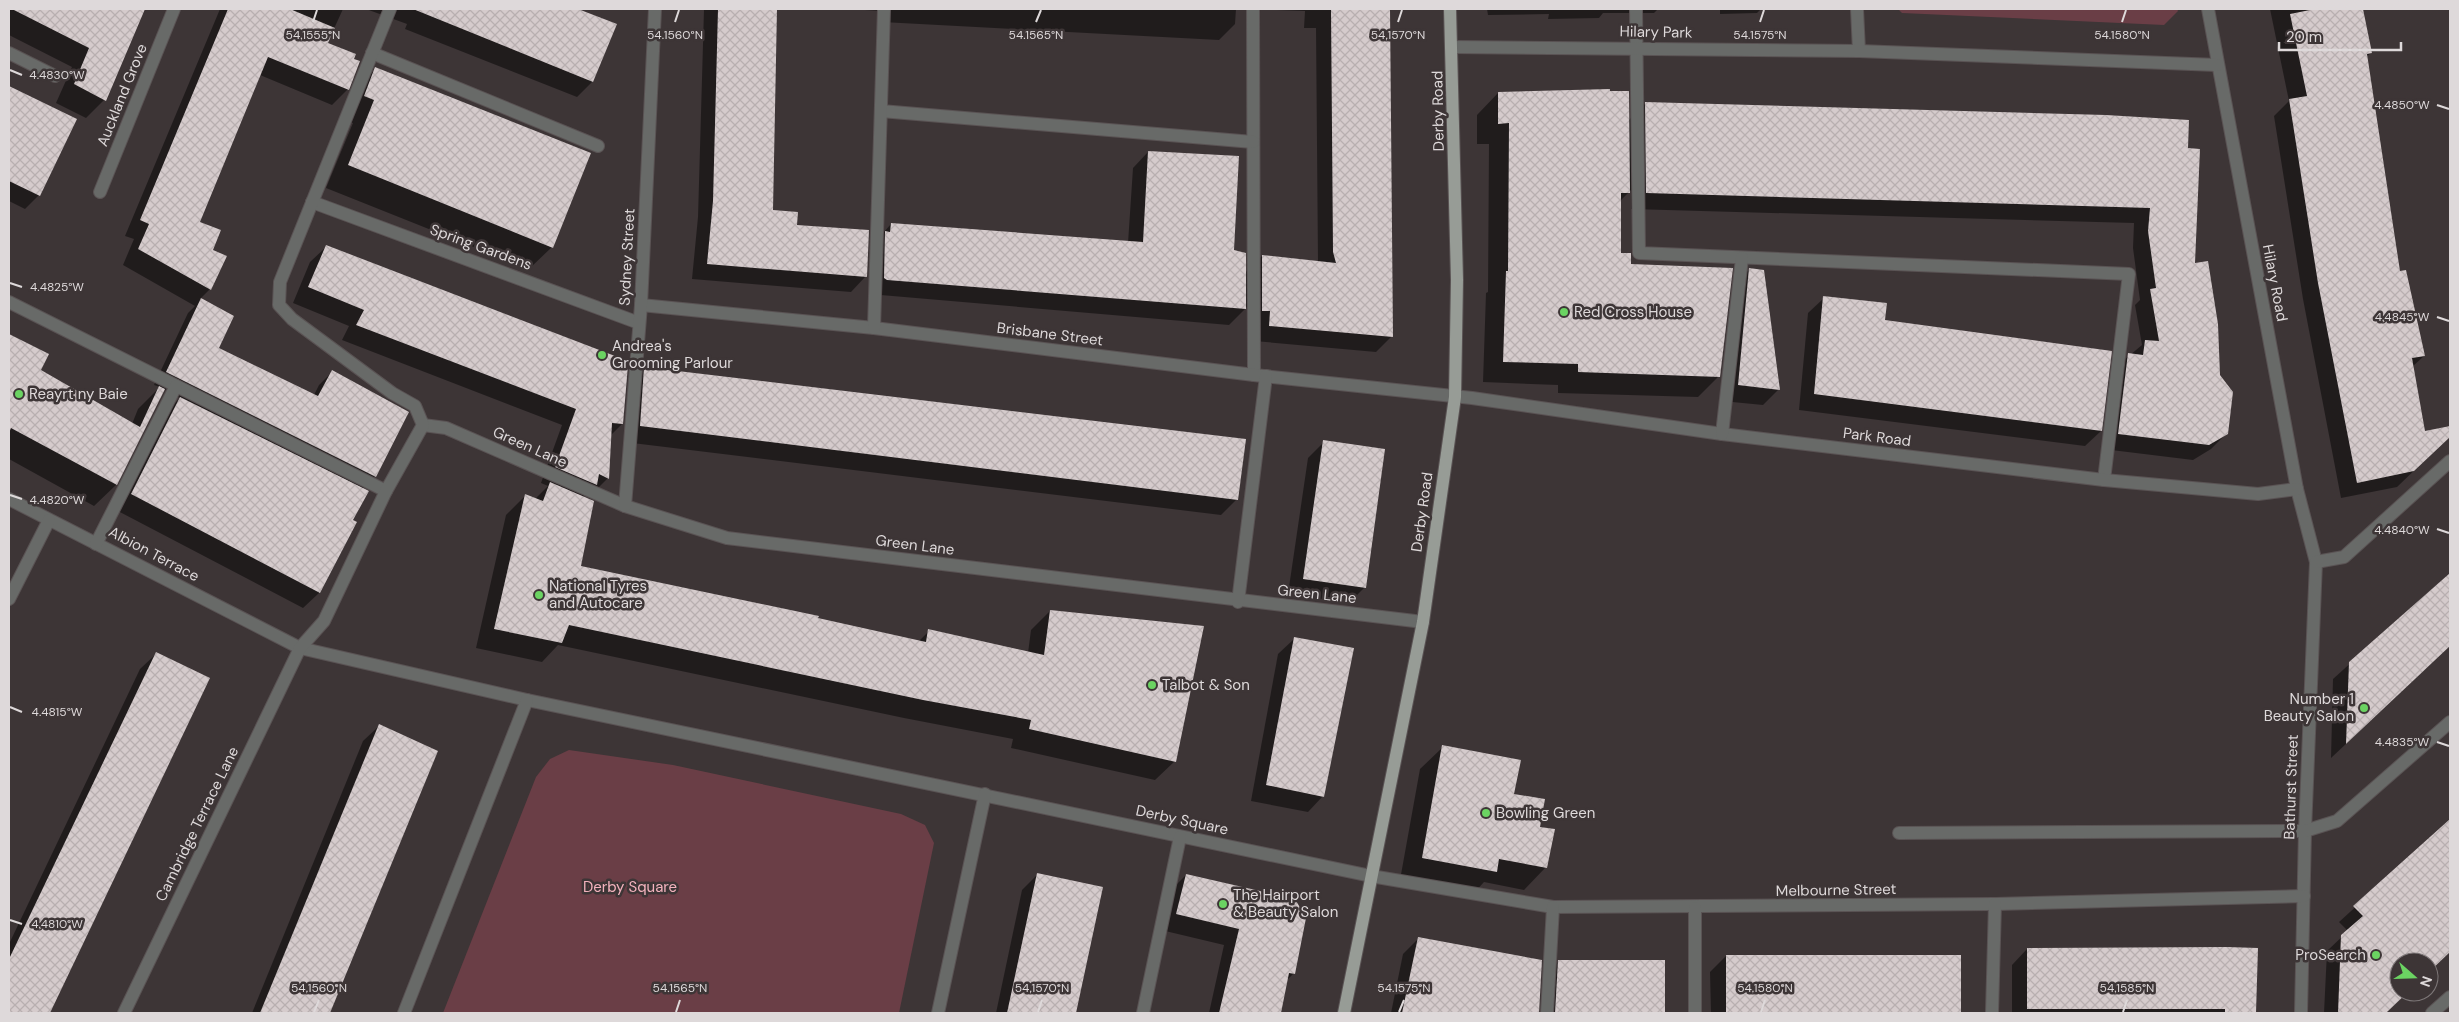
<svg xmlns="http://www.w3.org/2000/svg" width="2459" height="1022" viewBox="0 0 2459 1022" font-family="'DM Sans',sans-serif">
<defs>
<pattern id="building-cross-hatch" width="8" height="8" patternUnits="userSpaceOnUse" patternTransform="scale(1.25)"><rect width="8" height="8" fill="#d5cbcc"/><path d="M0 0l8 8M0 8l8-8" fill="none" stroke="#b8afb0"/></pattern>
</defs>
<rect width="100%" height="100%" fill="#3d3536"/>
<g fill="#6a3e46">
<polygon points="1898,9 2177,9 2178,11 2164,25 1902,13"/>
<polygon points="569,750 673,765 901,814 925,825 934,843 899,1013 443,1013 536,777 550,759"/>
</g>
<g fill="#0007">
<polygon points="9,9 143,9 104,100 86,118 56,103 72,67 9,35"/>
<polygon points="220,9 343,9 327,44 348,89 332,105 260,75 198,222 211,251 210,289 200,299 232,317 217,349 314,395 319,385 332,372 408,414 375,476 362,489 352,521 356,523 319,593 303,608 116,510 164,414 180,398 164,389 116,485 94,506 9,459 9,335 47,355 39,371 132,424 138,409 160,387 154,385 188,313 195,306 123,265 134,239 125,236"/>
<polygon points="366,9 574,9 615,25 592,82 577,97 405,29 407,24"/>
<polygon points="704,9 776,9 771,211 866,276 851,292 692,279 698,217"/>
<polygon points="848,9 1236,9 1235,24 1219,40 882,22 882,11"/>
<polygon points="1251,9 1390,9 1388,10 1392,336 1376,352 1254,341 1255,326 1247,326 1247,307 1229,325 869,294 870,248 891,224 1128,243 1133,168 1148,152 1233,251 1244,274 1262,256 1318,262 1316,28 1304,28 1305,11"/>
<polygon points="1487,9 1658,9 1654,13 1603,13 1599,18 1548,19 1549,14 1488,15"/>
<polygon points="1720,9 1761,9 1757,13 1720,14"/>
<polygon points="2270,9 2361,9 2371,53 2366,57 2399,272 2424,356 2412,367 2424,432 2450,427 2450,436 2397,487 2341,498 2303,299 2274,116 2289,101"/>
<polygon points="376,69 552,247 529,269 326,188 353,123 342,119 353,91"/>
<polygon points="9,87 75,119 39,195 25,209 9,201"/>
<polygon points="1498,93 1628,121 1646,103 2186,150 2193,264 2219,375 2227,433 2211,449 2193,460 2103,449 2112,370 2142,345 2135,305 2140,300 2133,248 2134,223 1631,209 1631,190 1620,201 1620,254 1719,376 1698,397 1558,393 1558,385 1483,382 1486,293 1488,292 1489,144 1477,144 1477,115"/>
<polygon points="326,247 622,424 610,436 608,478 592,494 588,492 582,498 580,567 918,642 929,631 1028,653 1031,630 1050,611 1175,761 1155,780 1011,748 1013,739 904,718 558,645 542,662 476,648 506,515 526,495 535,499 548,486 541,483 562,425 342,340 349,326 293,303 310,262"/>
<polygon points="1749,270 1779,389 1763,405 1722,401 1734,285"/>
<polygon points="1824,298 1883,321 2101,431 2085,446 1799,410 1808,313"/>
<polygon points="645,368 1237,499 1221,515 624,442 629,384"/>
<polygon points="1324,442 1365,587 1349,603 1288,594 1308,458"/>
<polygon points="2450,573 2450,646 2331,758 2333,679"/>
<polygon points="1294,639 1323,796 1308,812 1251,801 1278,654"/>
<polygon points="156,654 208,678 48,1013 9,1013 9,944 140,669"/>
<polygon points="379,726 437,752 329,1013 252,1013 363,741"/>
<polygon points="1443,747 1513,795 1538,828 1546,867 1524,890 1484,882 1473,894 1400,880 1420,769"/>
<polygon points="2450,821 2450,934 2439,944 2429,971 2429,962 2399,962 2399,992 2407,992 2386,1013 2324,1013 2327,951 2348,931 2339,922"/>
<polygon points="1037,875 1101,888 1075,1013 996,1013 1022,890"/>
<polygon points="1186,875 1305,919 1293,974 1286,981 1279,1013 1209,1013 1224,945 1161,930 1170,891"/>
<polygon points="1419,938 1469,1000 1466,1013 1391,1013 1403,954"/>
<polygon points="2027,949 2257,949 2255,1013 2012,1013 2012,965"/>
<polygon points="1726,956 1959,956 1960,1013 1711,1013 1710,972"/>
<polygon points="1559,961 1664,961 1664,1013 1541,1013 1543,977"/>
</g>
<g fill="url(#building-cross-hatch)">
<polygon points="12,9 145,9 106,101 74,84 89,48"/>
<polygon points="228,9 290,9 335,28 328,43 356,54 354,59 360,61 349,90 268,57 200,222 221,230 213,250 227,256 211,290 138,249 149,224 140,220"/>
<polygon points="413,9 578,9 617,24 593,82"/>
<polygon points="718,9 777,9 773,210 798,212 797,225 869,230 867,277 707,264 713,201"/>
<polygon points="1331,9 1390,9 1393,337 1269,326 1270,311 1262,311 1262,255 1336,263 1333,252"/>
<polygon points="2315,9 2363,9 2372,53 2367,54 2400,271 2406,270 2425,356 2412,358 2425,431 2450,426 2450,437 2414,471 2357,483 2318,283 2289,99 2307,96 2290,14"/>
<polygon points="375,67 591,153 553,248 348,165 374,100 364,96"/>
<polygon points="9,86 77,119 40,196 9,181"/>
<polygon points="1610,89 1610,91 1629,91 1630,193 1621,193 1621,253 1631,253 1631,264 1733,268 1720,377 1578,372 1578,364 1503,362 1506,271 1508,271 1509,123 1498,124 1498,92"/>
<polygon points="1645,102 2106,115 2189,120 2188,148 2200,149 2195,263 2208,261 2218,324 2220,375 2233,392 2228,434 2209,445 2118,434 2128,353 2143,355 2145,340 2159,341 2150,289 2156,288 2148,231 2150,208 1646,193"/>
<polygon points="1148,151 1239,156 1234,250 1246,253 1246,309 887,280 884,278 885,231 890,232 891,223 1143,242"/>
<polygon points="326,245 615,356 615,364 628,365 623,424 612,423 609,479 599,474 597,485 555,467 576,409 356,325 364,310 308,287"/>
<polygon points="1749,268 1764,270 1780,390 1738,385"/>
<polygon points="1823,296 1887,303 1885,320 2112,351 2102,431 1814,394"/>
<polygon points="201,298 234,316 219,348 318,396 332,370 409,412 376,477 166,372"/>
<polygon points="9,334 49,354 41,370 140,427 159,386 165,389 117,485 11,428 9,433"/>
<polygon points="644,367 1246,439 1238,500 640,426"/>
<polygon points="180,397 369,491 353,520 357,522 320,593 131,494"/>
<polygon points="1323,440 1385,449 1366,588 1303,579"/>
<polygon points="550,482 594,501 581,566 819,616 818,618 926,642 928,629 1044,655 1050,610 1204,626 1176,762 1029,729 1031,720 923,700 569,625 562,643 494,629 525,494 543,501"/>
<polygon points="2450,573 2450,646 2346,744 2349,662"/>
<polygon points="1294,637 1354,648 1324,797 1266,785"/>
<polygon points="156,652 210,678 50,1013 9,1013 9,959"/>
<polygon points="379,724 438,751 330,1013 260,1013"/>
<polygon points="1442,745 1521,760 1514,794 1545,799 1540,827 1555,829 1547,868 1499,859 1497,872 1422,858"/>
<polygon points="2450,819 2450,952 2429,972 2429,962 2399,962 2399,992 2408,992 2386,1013 2338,1013 2341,935 2363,916 2353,906"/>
<polygon points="1037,873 1103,887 1076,1013 1007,1013"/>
<polygon points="1186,874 1295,899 1306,918 1295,974 1289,973 1281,1013 1219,1013 1239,929 1176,914"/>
<polygon points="1418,937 1542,960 1539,1013 1402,1013"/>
<polygon points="2227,947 2258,948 2256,1013 2225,1013 2225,1009 2027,1009 2027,948"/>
<rect x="1726" y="955" width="235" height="58"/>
<polygon points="1558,960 1665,960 1665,1013 1555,1013"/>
</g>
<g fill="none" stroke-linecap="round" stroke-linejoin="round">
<defs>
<g id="minor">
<polyline points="1253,9 1254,375"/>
<polyline points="1636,9 1639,253 2129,274 2104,480"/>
<polyline points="1857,9 1859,51"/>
<polyline points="2208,9 2297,489 2316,562 2305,831 2301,1013"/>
<polyline points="1453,47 1859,51 2217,65"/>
<polyline points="9,53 55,76"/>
<polyline points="372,53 598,146"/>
<polyline points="881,111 1253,142"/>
<polyline points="100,192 174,9"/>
<polyline points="312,202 639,323"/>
<polyline points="9,302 386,491"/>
<polyline points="641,305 874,328 1254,375 1472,398 1722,434 2104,480 2258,494 2297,489"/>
<polyline points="874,328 884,9"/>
<polyline points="423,425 446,428 625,506 727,538 1423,622"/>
<polyline points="1722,434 1742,258"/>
<polyline points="9,499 300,648 527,700 1371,876 1553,907 1995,904 2304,896"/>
<polyline points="625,506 641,305 655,9"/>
<polyline points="96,544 176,386"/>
<polyline points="2316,562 2344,557 2450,461"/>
<polyline points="9,599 49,520"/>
<polyline points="1238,602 1266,376"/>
<polyline points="1899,833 2305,831 2337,821 2450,722"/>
<polyline points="1695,908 1695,1013"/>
<polyline points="124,1013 300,648 324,621 386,491 423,425 415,406 392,393 292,319 279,305 280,282 390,9"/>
<polyline points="404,1013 527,700"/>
<polyline points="938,1013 985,794"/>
<polyline points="1143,1013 1180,837"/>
<polyline points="1547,1013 1553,907"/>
<polyline points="1992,1013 1995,904"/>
<polyline points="2432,1013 2450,997"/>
</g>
<polyline id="major" points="1344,1013 1423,622 1455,397 1457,280 1450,9"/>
</defs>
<use href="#minor" stroke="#5a5354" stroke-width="14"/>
<use href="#major" stroke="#5a5354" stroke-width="14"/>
<use href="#minor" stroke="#686a68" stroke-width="12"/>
<use href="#major" stroke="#979c96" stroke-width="12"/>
</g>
<path fill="none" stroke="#ded9da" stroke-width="2" d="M313,22L317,10M675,22L679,10M1036,22L1041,10M1398,22L1402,10M1760,22L1764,10M2122,22L2126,10M10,70L22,75M2437,105L2449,109M10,283L22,287M2437,317L2449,321M10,495L22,499M2437,529L2449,533M10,707L22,712M2437,742L2449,746M10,920L22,924M314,1012L319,1000M676,1012L680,1000M1038,1012L1042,1000M1399,1012L1404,1000M1761,1012L1765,1000M2123,1012L2127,1000"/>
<g fill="#6bd362" stroke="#3d3536" stroke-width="2">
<circle cx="1564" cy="312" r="5"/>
<circle cx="602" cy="355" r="5"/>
<circle cx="19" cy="394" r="5"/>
<circle cx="539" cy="595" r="5"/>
<circle cx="1152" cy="685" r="5"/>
<circle cx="2364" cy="708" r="5"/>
<circle cx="1486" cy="813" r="5"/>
<circle cx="1223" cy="904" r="5"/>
<circle cx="2376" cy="955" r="5"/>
</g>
<g text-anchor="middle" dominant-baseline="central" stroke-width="5" stroke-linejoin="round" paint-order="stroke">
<g font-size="15" fill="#ded9da" stroke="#3d3536">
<text transform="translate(1656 32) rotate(1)">Hilary Park</text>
<text transform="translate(122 95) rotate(-68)">Auckland Grove</text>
<text transform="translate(1438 111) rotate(-91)">Derby Road</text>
<text transform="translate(481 247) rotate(20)">Spring Gardens</text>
<text transform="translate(627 257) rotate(-87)">Sydney Street</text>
<text transform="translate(2275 283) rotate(79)">Hilary Road</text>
<text transform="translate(1050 334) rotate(7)">Brisbane Street</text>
<text transform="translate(1877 437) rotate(7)">Park Road</text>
<text transform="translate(530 447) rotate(24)">Green Lane</text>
<text transform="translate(1422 512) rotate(-82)">Derby Road</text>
<text transform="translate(915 545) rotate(7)">Green Lane</text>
<text transform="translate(154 554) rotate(28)">Albion Terrace</text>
<text transform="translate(1317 594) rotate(6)">Green Lane</text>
<text transform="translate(2291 787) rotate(-88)">Bathurst Street</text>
<text transform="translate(1182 820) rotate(12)">Derby Square</text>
<text transform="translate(197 824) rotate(-64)">Cambridge Terrace Lane</text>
<text transform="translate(1836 890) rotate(-1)">Melbourne Street</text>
</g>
<g font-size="15" fill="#ded9da" stroke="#3d3536" text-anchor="start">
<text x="1574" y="312">Red Cross House</text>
<text x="612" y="346">Andrea's<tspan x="612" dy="17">Grooming Parlour</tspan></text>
<text x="29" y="394">Reayrt ny Baie</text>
<text x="549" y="586">National Tyres<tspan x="549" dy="17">and Autocare</tspan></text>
<text x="1162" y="685">Talbot &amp; Son</text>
<text x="2354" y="699" text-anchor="end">Number 1<tspan x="2354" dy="17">Beauty Salon</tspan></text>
<text x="1496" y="813">Bowling Green</text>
<text x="1233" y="895">The Hairport<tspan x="1233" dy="17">&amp; Beauty Salon</tspan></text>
<text x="2366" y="955" text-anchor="end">ProSearch</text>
</g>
<g font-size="15" fill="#f4b3be" stroke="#3d3536">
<text x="630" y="887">Derby Square</text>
</g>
</g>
<g font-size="12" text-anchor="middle" fill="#ded9da" stroke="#3d3536" stroke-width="5" stroke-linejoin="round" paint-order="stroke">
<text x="313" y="39">54.1555°N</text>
<text x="675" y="39">54.1560°N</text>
<text x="1036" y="39">54.1565°N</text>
<text x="1398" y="39">54.1570°N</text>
<text x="1760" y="39">54.1575°N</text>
<text x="2122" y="39">54.1580°N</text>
<text x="57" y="79">4.4830°W</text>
<text x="2402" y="109">4.4850°W</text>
<text x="57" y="291">4.4825°W</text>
<text x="2402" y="321">4.4845°W</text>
<text x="57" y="504">4.4820°W</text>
<text x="2402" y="534">4.4840°W</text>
<text x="57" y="716">4.4815°W</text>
<text x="2402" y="746">4.4835°W</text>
<text x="57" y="928">4.4810°W</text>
<text x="319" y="992">54.1560°N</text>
<text x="680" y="992">54.1565°N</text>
<text x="1042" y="992">54.1570°N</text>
<text x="1404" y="992">54.1575°N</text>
<text x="1765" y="992">54.1580°N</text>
<text x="2127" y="992">54.1585°N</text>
</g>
<rect width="2459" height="1022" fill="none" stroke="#ded9da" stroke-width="20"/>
<g transform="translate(2414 977) rotate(110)"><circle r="24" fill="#3d3536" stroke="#7d7778"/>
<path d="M0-4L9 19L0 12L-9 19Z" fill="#6bd362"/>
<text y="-8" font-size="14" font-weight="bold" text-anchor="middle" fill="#ded9da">N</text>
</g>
<path d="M2279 42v8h122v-8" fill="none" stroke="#ded9da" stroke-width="2.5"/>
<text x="2286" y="42" font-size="15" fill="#ded9da" stroke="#3d3536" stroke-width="4" paint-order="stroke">20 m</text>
</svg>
